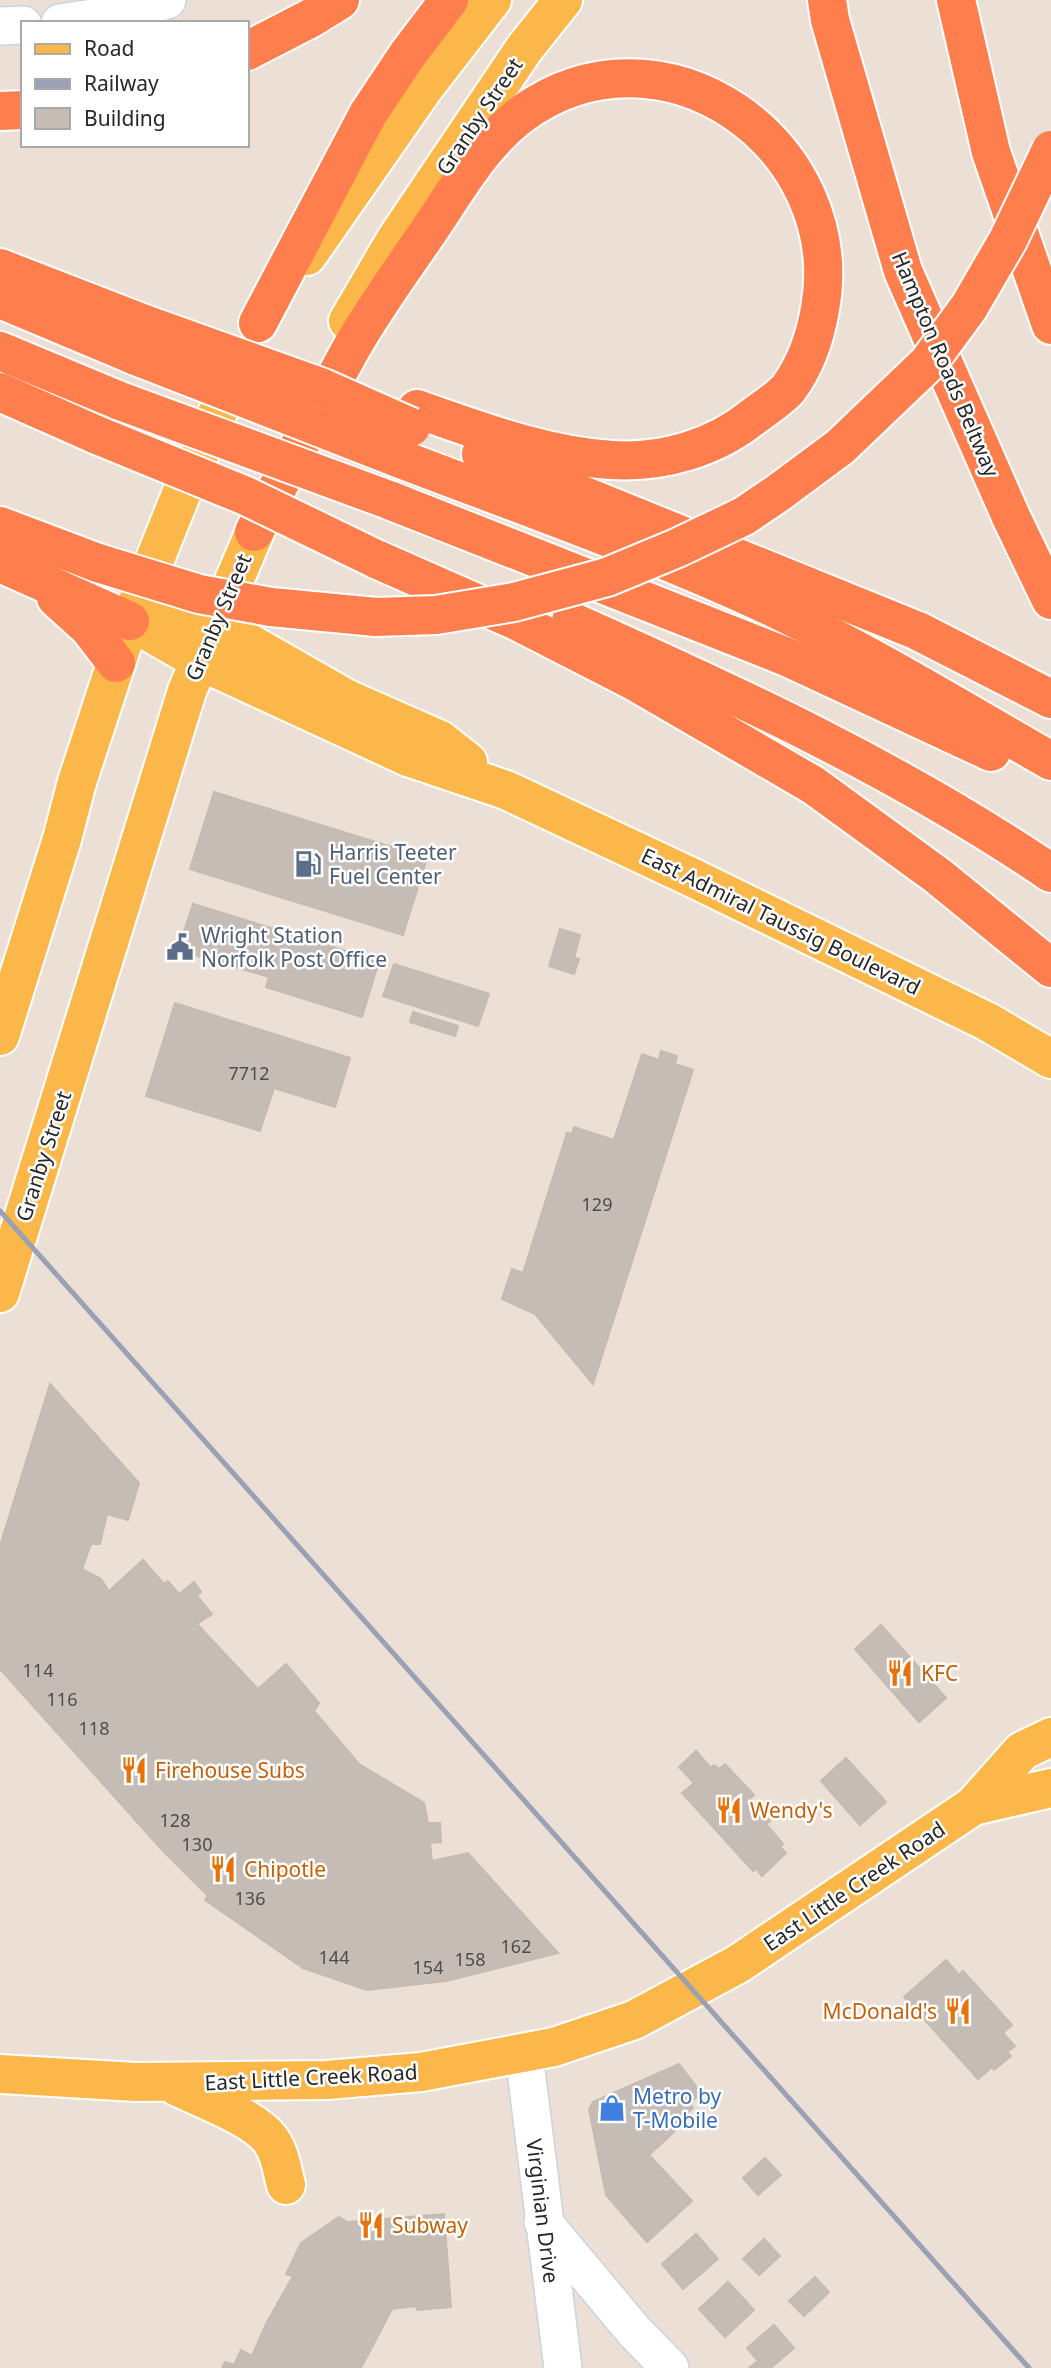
<svg xmlns="http://www.w3.org/2000/svg" width="1051" height="2368" viewBox="0 0 1051 2368" font-family="'Noto Sans',sans-serif">
<rect width="100%" height="100%" fill="#ebdfd6"/>
<g fill="#c6bcb6" stroke="#c6bbb0" stroke-width="2">
<polygon points="214,792 427,858 403,935 190,869"/>
<polygon points="193,904 379,961 362,1017 266,987 269,977 178,950"/>
<polygon points="560,929 580,935 574,958 579,959 574,974 549,966"/>
<polygon points="394,964 489,994 478,1026 383,996"/>
<polygon points="175,1003 350,1058 335,1107 274,1088 260,1131 146,1096"/>
<polygon points="413,1012 458,1026 455,1036 410,1022"/>
<polygon points="661,1051 677,1056 675,1064 693,1070 593,1384 535,1314 502,1299 512,1269 523,1273 567,1133 572,1134 574,1127 614,1140 642,1054 659,1060"/>
<polygon points="50,1384 139,1483 128,1520 107,1514 100,1544 91,1544 82,1569 101,1579 109,1591 143,1560 164,1584 168,1581 179,1594 194,1582 201,1592 197,1596 212,1614 197,1624 258,1689 286,1664 319,1703 314,1711 359,1764 424,1803 428,1823 440,1823 441,1842 430,1843 432,1861 468,1853 558,1953 446,1981 367,1990 303,1968 205,1900 208,1896 163,1851 0,1669 0,1546"/>
<polygon points="881,1625 946,1698 919,1722 855,1649"/>
<polygon points="696,1751 711,1768 714,1765 719,1769 725,1764 754,1795 750,1799 770,1821 766,1824 783,1844 780,1847 786,1853 762,1876 756,1869 753,1871 682,1793 694,1783 679,1767"/>
<polygon points="846,1758 886,1802 860,1825 821,1781"/>
<polygon points="946,1960 959,1975 963,1971 1012,2025 1003,2033 1015,2046 1007,2052 1011,2056 994,2070 992,2067 978,2079 904,1997"/>
<polygon points="679,2064 702,2094 689,2103 693,2108 688,2113 691,2116 649,2155 692,2201 647,2242 606,2195 589,2109 593,2102"/>
<polygon points="765,2158 781,2175 758,2195 743,2178"/>
<polygon points="444,2214 451,2307 417,2310 416,2306 392,2309 361,2368 222,2368 225,2362 234,2365 241,2350 252,2356 266,2324 293,2276 286,2274 301,2243 339,2217 347,2222"/>
<polygon points="696,2234 718,2259 683,2289 662,2264"/>
<polygon points="764,2239 780,2256 759,2275 743,2259"/>
<polygon points="815,2277 829,2292 804,2316 789,2301"/>
<polygon points="728,2282 754,2310 725,2337 699,2309"/>
<polygon points="774,2325 794,2348 771,2368 749,2368 758,2361 747,2348"/>
</g>
<g fill="none" stroke-linecap="round" stroke-linejoin="round">
<defs>
<g id="minor">
<polyline points="60,23 119,14 167,0"/>
<polyline points="0,26 23,25"/>
<polyline points="524,2054 563,2368"/>
<polyline points="543,2222 634,2331 670,2368"/>
</g>
<g id="major">
<polyline points="307,256 424,88 492,0"/>
<polyline points="348,321 396,239 524,49 563,0"/>
<polyline points="139,599 249,643 347,699 440,740 468,762"/>
<polyline points="130,621 198,660 408,757 506,790 693,878 988,1022 1051,1059"/>
<polyline points="0,1036 62,839 77,782 130,621 180,497 241,360"/>
<polyline points="0,1293 187,691 268,501"/>
<polyline points="973,1806 1051,1788"/>
<polyline points="0,2074 136,2082 327,2080 421,2072 554,2047 634,2020 738,1964 973,1806 1022,1751 1051,1737"/>
<path d="M176,2086C202,2099 253,2117 270,2139C280,2152 282,2170 286,2185"/>
</g>
<g id="highway">
<polyline points="827,0 830,20 903,271 1012,519 1051,600"/>
<polyline points="956,0 991,152 1051,325"/>
<polyline points="247,51 311,18 340,0"/>
<polyline points="0,111 23,110"/>
<polyline points="0,268 147,325"/>
<polyline points="0,299 136,356"/>
<polyline points="258,323 368,114 408,54 449,0"/>
<polyline points="0,351 120,401"/>
<polyline points="0,392 97,435"/>
<polyline points="481,454 918,631 1051,699"/>
<path d="M398,458C526,507 658,553 782,612C874,656 962,710 1051,761"/>
<polyline points="389,500 787,657 991,752"/>
<polyline points="0,526 98,563"/>
<path d="M254,532C287,471 318,408 352,347C376,305 405,266 432,226C459,186 483,143 522,114C662,12 850,144 820,309C815,338 806,365 788,389C779,399 765,408 754,416C715,448 663,463 612,460C545,456 480,431 417,409"/>
<polyline points="376,559 517,621 634,681 813,785 938,876 1051,968"/>
<polyline points="0,563 130,621"/>
<polyline points="56,598 89,628 116,663"/>
<path d="M571,621C737,695 901,771 1051,873"/>
</g>
</defs>
<use href="#minor" stroke="#cbd3e2" stroke-width="40"/>
<use href="#major" stroke="#fff" stroke-width="42"/>
<use href="#highway" stroke="#fff" stroke-width="42"/>
<use href="#minor" stroke="#fff" stroke-width="37"/>
<use href="#major" stroke="#fcb74a" stroke-width="38"/>
<use href="#highway" stroke="#ff7e4d" stroke-width="38"/>
<polyline stroke="#99a1b3" stroke-width="5" points="0,1211 1029,2368"/>
<defs>
<g id="highway-bridge">
<polyline points="147,325 323,388 411,427"/>
<polyline points="136,356 398,458"/>
<polyline points="120,401 389,500"/>
<polyline points="97,435 246,496 376,559"/>
<polyline points="98,563 199,594 271,607 376,617 436,615 514,602 607,577 677,548 744,516 778,493 840,447 928,363 969,307 1008,240 1051,150"/>
</g>
</defs>
<use href="#highway-bridge" stroke="#fff" stroke-width="42" stroke-linecap="butt"/>
<use href="#highway-bridge" stroke="#ff7e4d" stroke-width="38"/>
</g>
<defs>
<symbol id="fuel-bare" viewBox="-9 -9 18 18"><path d="M-5.5-6h7V0h2V4h1.3V-2.5L3-4.5l.8-.8L6-3V5H2.5V1h-1V6h-7ZM-4.2-4.7v3.2H.2V-4.7Z" fill="#5c6f8a" stroke="#fff" stroke-width="2.5" paint-order="stroke"/></symbol>
<symbol id="civic-bare" viewBox="-9 -9 18 18"><path d="M-.6-6.5H3V-4.5H.6V-3L4-1V1h2V6H-6V1h2V-1L-.6-3ZM-1.2 2.5V6h2.4V2.5Z" fill="#5c6f8a" stroke="#fff" stroke-width="2.5" paint-order="stroke"/></symbol>
<symbol id="restaurant-bare" viewBox="-9 -9 18 18"><path d="M-5-6h1v4h1v-4h1v4h1v-4h1v5L-1.5 .5V6h-2V.5L-5-1ZM5-6V6H3V1.5H1.5Q1.5-4 5-6Z" fill="#e8710a" stroke="#fff" stroke-width="2.5" paint-order="stroke"/></symbol>
<symbol id="shop-bare" viewBox="-9 -9 18 18"><path d="M-5-2.5h2.3a2.7 3.5 0 0 1 5.4 0H5L5.5 6h-11ZM-1.5-2.5h3a1.5 2.3 0 0 0-3 0Z" fill="#3f7fe0" stroke="#fff" stroke-width="2.5" paint-order="stroke"/></symbol>
</defs>
<g fill-rule="evenodd">
<use href="#fuel-bare" x="289" y="845" width="38" height="38"/>
<use href="#civic-bare" x="161" y="928" width="38" height="38"/>
<use href="#restaurant-bare" x="881" y="1654" width="38" height="38"/>
<use href="#restaurant-bare" x="115" y="1751" width="38" height="38"/>
<use href="#restaurant-bare" x="710" y="1791" width="38" height="38"/>
<use href="#restaurant-bare" x="204" y="1850" width="38" height="38"/>
<use href="#restaurant-bare" x="939" y="1992" width="38" height="38"/>
<use href="#shop-bare" x="593" y="2089" width="38" height="38"/>
<use href="#restaurant-bare" x="352" y="2206" width="38" height="38"/>
</g>
<g text-anchor="middle" dominant-baseline="central" stroke-width="5" stroke-linejoin="round" paint-order="stroke">
<g font-size="18" fill="#4f4c4b">
<text x="249" y="1073">7712</text>
<text x="597" y="1204">129</text>
<text x="38" y="1670">114</text>
<text x="62" y="1699">116</text>
<text x="94" y="1728">118</text>
<text x="175" y="1820">128</text>
<text x="197" y="1844">130</text>
<text x="250" y="1898">136</text>
<text x="516" y="1946">162</text>
<text x="334" y="1957">144</text>
<text x="470" y="1959">158</text>
<text x="428" y="1967">154</text>
</g>
<g font-size="21" fill="#272727" stroke="#fff">
<text transform="translate(479 116) rotate(-56)">Granby Street</text>
<text transform="translate(946 364) rotate(67)">Hampton Roads Beltway</text>
<text transform="translate(218 617) rotate(-67)">Granby Street</text>
<text transform="translate(781 921) rotate(26)">East Admiral Taussig Boulevard</text>
<text transform="translate(43 1156) rotate(-72)">Granby Street</text>
<text transform="translate(854 1886) rotate(-34)">East Little Creek Road</text>
<text transform="translate(311 2077) rotate(-3)">East Little Creek Road</text>
<text transform="translate(543 2211) rotate(83)">Virginian Drive</text>
</g>
<g font-size="21" fill="#4e5e75" stroke="#fff" text-anchor="start">
<text x="329" y="852">Harris Teeter<tspan x="329" dy="24">Fuel Center</tspan></text>
<text x="201" y="935">Wright Station<tspan x="201" dy="24">Norfolk Post Office</tspan></text>
</g>
<g font-size="21" fill="#c56008" stroke="#fff" text-anchor="start">
<text x="921" y="1673">KFC</text>
<text x="155" y="1770">Firehouse Subs</text>
<text x="750" y="1810">Wendy's</text>
<text x="244" y="1869">Chipotle</text>
<text x="937" y="2011" text-anchor="end">McDonald's</text>
<text x="392" y="2225">Subway</text>
</g>
<g font-size="21" fill="#366cbe" stroke="#fff" text-anchor="start">
<text x="633" y="2096">Metro by<tspan x="633" dy="24">T-Mobile</tspan></text>
</g>
</g>
<rect x="21" y="21" width="228" height="126" fill="#ffffff" stroke="#a9a9a9" stroke-width="2"/>
<rect x="35" y="44" width="35" height="10" fill="#fcb74a" stroke="#a9a9a9" stroke-width="2"/>
<text x="84" y="56" font-size="21" fill="#272727">Road</text>
<rect x="35" y="79" width="35" height="10" fill="#99a1b3" stroke="#a9a9a9" stroke-width="2"/>
<text x="84" y="91" font-size="21" fill="#272727">Railway</text>
<rect x="35" y="108" width="35" height="21" fill="#c6bcb6" stroke="#a9a9a9" stroke-width="2"/>
<text x="84" y="126" font-size="21" fill="#272727">Building</text>
</svg>
